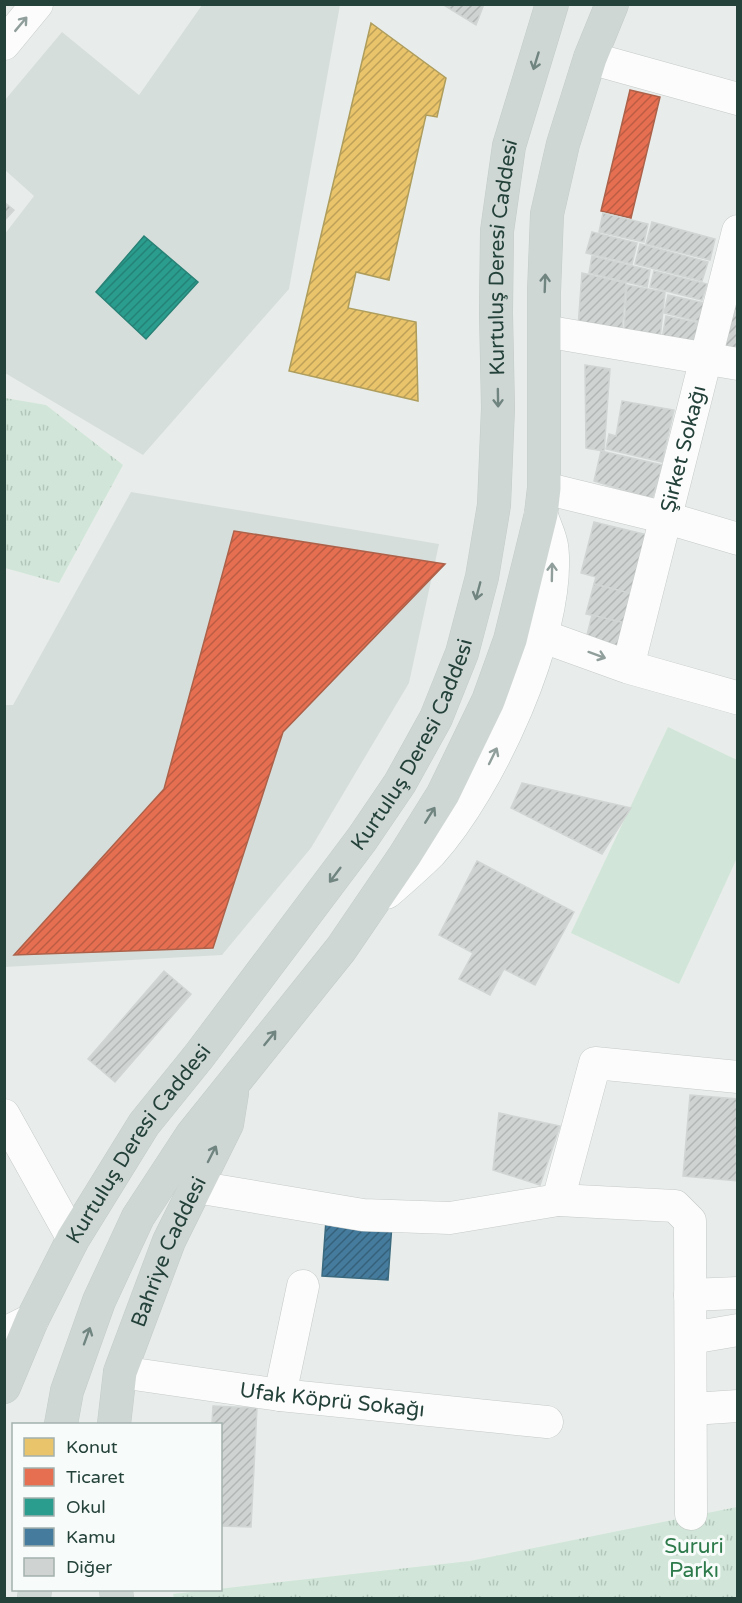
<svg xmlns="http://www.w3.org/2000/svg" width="742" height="1603" viewBox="0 0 742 1603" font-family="'Varela Round',sans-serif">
<defs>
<pattern id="grass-tufts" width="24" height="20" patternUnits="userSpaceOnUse" patternTransform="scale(1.5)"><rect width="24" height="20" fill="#d1e6d8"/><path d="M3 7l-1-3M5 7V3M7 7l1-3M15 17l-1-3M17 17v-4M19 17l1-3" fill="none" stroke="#b3c6ba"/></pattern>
<pattern id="homes-hatch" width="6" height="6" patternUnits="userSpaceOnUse" patternTransform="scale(1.5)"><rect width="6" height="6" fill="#e9c46a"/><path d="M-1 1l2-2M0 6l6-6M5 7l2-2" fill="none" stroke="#bda158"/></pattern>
<pattern id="shops-hatch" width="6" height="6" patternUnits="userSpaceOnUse" patternTransform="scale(1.5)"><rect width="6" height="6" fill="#e76f51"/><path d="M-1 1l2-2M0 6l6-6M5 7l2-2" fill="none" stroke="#bb5d44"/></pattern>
<pattern id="schools-hatch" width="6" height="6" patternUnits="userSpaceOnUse" patternTransform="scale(1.5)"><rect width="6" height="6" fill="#2a9d8f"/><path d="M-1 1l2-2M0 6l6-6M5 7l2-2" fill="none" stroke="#248276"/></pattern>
<pattern id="public-hatch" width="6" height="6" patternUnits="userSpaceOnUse" patternTransform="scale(1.5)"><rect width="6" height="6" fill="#457b9d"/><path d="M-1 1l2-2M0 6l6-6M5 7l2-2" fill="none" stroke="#36617a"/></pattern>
<pattern id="building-hatch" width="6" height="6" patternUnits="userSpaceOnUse" patternTransform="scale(1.5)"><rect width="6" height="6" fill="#cfd4d2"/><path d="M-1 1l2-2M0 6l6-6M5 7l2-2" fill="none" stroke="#b2b7b5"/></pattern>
</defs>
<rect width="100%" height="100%" fill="#e8edeb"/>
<g fill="#d6dedb">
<polygon points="202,5 340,5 289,289 143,455 5,373 4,235 34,196 5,170 5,100 62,32 139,95"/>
<polygon points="131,492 439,544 409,683 311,848 222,955 5,967 5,705 13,705"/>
</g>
<g fill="url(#grass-tufts)">
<polygon points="5,398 46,405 123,465 59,583 5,568"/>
<polygon points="737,1507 737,1598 174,1598 173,1594 470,1561"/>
</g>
<polygon fill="#d1e6d8" points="668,727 737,760 737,858 679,984 571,933"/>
<polygon fill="url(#homes-hatch)" stroke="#ae9d5c" stroke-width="1.5" points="371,23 446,78 437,117 426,115 389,280 356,272 348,308 416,322 418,401 289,371"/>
<g fill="url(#shops-hatch)" stroke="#ac624a" stroke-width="1.5">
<polygon points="630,90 660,97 631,218 601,211"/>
<polygon points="234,531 445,564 283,732 213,948 14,955 164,789"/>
</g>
<polygon fill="url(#schools-hatch)" stroke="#288276" stroke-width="1.5" points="144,236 198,282 146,339 96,292"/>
<polygon fill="url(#public-hatch)" stroke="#3b6a7f" stroke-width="1.5" points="326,1220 392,1224 388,1280 322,1276"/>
<g fill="url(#building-hatch)" stroke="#d1d6d4" stroke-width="1.5">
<polygon points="442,4 484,4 476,25"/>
<polygon points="4,202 14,210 4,221"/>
<polygon points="603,213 648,224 644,242 599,232"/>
<polygon points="652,222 715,239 710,260 646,244"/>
<polygon points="592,232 637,243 632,264 586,253"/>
<polygon points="640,244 708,262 702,281 635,264"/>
<polygon points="592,256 650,270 647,287 589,273"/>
<polygon points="654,271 707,284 702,300 650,287"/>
<polygon points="582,273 626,283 622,331 578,327"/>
<polygon points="627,285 665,292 660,338 624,331"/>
<polygon points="668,295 705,303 701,322 664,313"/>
<polygon points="733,304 738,305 738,350 725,348"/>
<polygon points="666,316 700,323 695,345 662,339"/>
<polygon points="585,365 610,369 604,451 586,448"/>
<polygon points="622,401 674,410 662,462 606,449 609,434 616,436"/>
<polygon points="601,451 663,465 652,499 594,481"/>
<polygon points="594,522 648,535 633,594 594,584 596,577 581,573"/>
<polygon points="594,584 633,594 625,623 586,614"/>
<polygon points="592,615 625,623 619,647 586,639"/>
<polygon points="522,783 631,808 602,854 511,808"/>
<polygon points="477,861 574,912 535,985 504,969 490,995 459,979 473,953 439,935"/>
<polygon points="164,971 191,994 115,1082 88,1059"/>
<polygon points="690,1095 738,1099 738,1181 683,1176"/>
<polygon points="499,1113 560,1126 540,1185 493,1170"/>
<polygon points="213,1406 257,1408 251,1527 220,1526 220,1424 212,1424"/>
</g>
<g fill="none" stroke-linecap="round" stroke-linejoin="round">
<defs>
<g id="minor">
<polyline points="4,44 37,4"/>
<polyline points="590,58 738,99"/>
<polyline points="544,331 738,364"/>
<polyline points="544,488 667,518 738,539"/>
<path id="s1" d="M628,667L738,231"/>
<polyline points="4,1115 73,1239"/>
<polyline points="196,1187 363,1215 450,1218 558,1200 595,1063 738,1077"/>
<polyline points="558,1200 675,1206 690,1221 691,1514"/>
<polyline points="690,1295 738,1293"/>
<polyline points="691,1338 738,1330"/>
<path id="s2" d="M120,1372L280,1395L547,1422"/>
<polyline points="280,1395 303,1286"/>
<polyline points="692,1409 738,1406"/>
</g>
<g id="tertiary">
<polyline points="542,636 628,667 738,698"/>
<polyline points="4,1334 32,1320"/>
</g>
<path id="secondary" d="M387,892C402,879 417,866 431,852C488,789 560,635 552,549C551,537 544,525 541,514"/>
<g id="primary">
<path id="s3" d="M4,1387L32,1320L73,1239L144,1124L199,1056L362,839L400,783L436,718L462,653L482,577L494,505L498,408L496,313L497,231L509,146L552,4"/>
<polyline points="61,1424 67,1391 99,1301 138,1217 191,1136 341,949 405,855 443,794 488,701 510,640 541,514 544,488 544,292 547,214 563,144 590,58 612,4"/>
<path id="s4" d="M114,1424L120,1372L169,1241L227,1124L232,1093"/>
<polyline points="116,1590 117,1598"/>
<polyline points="34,1598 35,1590"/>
</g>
</defs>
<use href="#minor" stroke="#c5cac8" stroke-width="33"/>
<use href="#tertiary" stroke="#c5cac8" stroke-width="34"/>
<use href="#secondary" stroke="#c3cbc8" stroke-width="34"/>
<use href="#primary" stroke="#c3ccc9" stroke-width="34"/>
<use href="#minor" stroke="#fcfcfc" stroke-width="32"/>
<use href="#tertiary" stroke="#fcfcfc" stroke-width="33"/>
<use href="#secondary" stroke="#fcfcfc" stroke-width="33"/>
<use href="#primary" stroke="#cfd7d5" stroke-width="33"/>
</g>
<defs><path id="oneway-shaft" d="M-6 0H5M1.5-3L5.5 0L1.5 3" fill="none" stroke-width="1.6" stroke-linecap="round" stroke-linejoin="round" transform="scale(1.5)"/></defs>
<g stroke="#909f9b">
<use href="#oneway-shaft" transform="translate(21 24) rotate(-50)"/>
<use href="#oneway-shaft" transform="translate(552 572) rotate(-89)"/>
<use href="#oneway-shaft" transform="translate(597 655) rotate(20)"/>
<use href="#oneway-shaft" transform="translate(493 756) rotate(-64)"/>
</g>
<g stroke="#718580">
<use href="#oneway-shaft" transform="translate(536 61) rotate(107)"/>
<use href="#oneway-shaft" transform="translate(545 283) rotate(-88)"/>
<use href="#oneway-shaft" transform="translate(498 398) rotate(89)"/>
<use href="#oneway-shaft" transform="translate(478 591) rotate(105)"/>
<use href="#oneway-shaft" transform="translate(430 815) rotate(-58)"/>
<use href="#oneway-shaft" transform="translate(335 875) rotate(127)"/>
<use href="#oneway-shaft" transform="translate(270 1038) rotate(-51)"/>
<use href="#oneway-shaft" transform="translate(212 1154) rotate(-63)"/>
<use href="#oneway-shaft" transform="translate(87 1336) rotate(-70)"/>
</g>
<g text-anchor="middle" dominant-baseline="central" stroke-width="6" stroke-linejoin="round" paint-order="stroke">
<g font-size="21" fill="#24423a" stroke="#f7fbf9">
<text stroke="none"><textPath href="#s3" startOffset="1269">Kurtuluş Deresi Caddesi</textPath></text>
<text stroke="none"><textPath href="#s1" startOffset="225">Şirket Sokağı</textPath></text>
<text stroke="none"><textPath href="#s3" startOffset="765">Kurtuluş Deresi Caddesi</textPath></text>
<text stroke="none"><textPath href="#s3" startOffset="279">Kurtuluş Deresi Caddesi</textPath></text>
<text stroke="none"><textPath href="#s4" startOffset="182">Bahriye Caddesi</textPath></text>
<text stroke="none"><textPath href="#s2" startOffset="214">Ufak Köprü Sokağı</textPath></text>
</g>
<g font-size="21" fill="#2d7a4b" stroke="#f7fbf9">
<text x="694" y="1546">Sururi<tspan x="694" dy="24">Parkı</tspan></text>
</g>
</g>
<rect width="742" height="1603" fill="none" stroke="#24423a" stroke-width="12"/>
<rect x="12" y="1423" width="210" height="168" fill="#f7fbf9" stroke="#a3b1ad" stroke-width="1.5"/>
<rect x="24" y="1438" width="30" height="18" fill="#e9c46a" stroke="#a3b1ad" stroke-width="1.5"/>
<text x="66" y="1453" font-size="18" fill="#24423a">Konut</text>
<rect x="24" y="1468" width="30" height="18" fill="#e76f51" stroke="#a3b1ad" stroke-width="1.5"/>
<text x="66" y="1483" font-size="18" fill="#24423a">Ticaret</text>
<rect x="24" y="1498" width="30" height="18" fill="#2a9d8f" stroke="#a3b1ad" stroke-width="1.5"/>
<text x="66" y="1513" font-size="18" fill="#24423a">Okul</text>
<rect x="24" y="1528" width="30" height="18" fill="#457b9d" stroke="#a3b1ad" stroke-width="1.5"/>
<text x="66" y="1543" font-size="18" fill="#24423a">Kamu</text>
<rect x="24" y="1558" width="30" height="18" fill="#cfd4d2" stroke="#a3b1ad" stroke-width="1.5"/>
<text x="66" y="1573" font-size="18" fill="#24423a">Diğer</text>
</svg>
